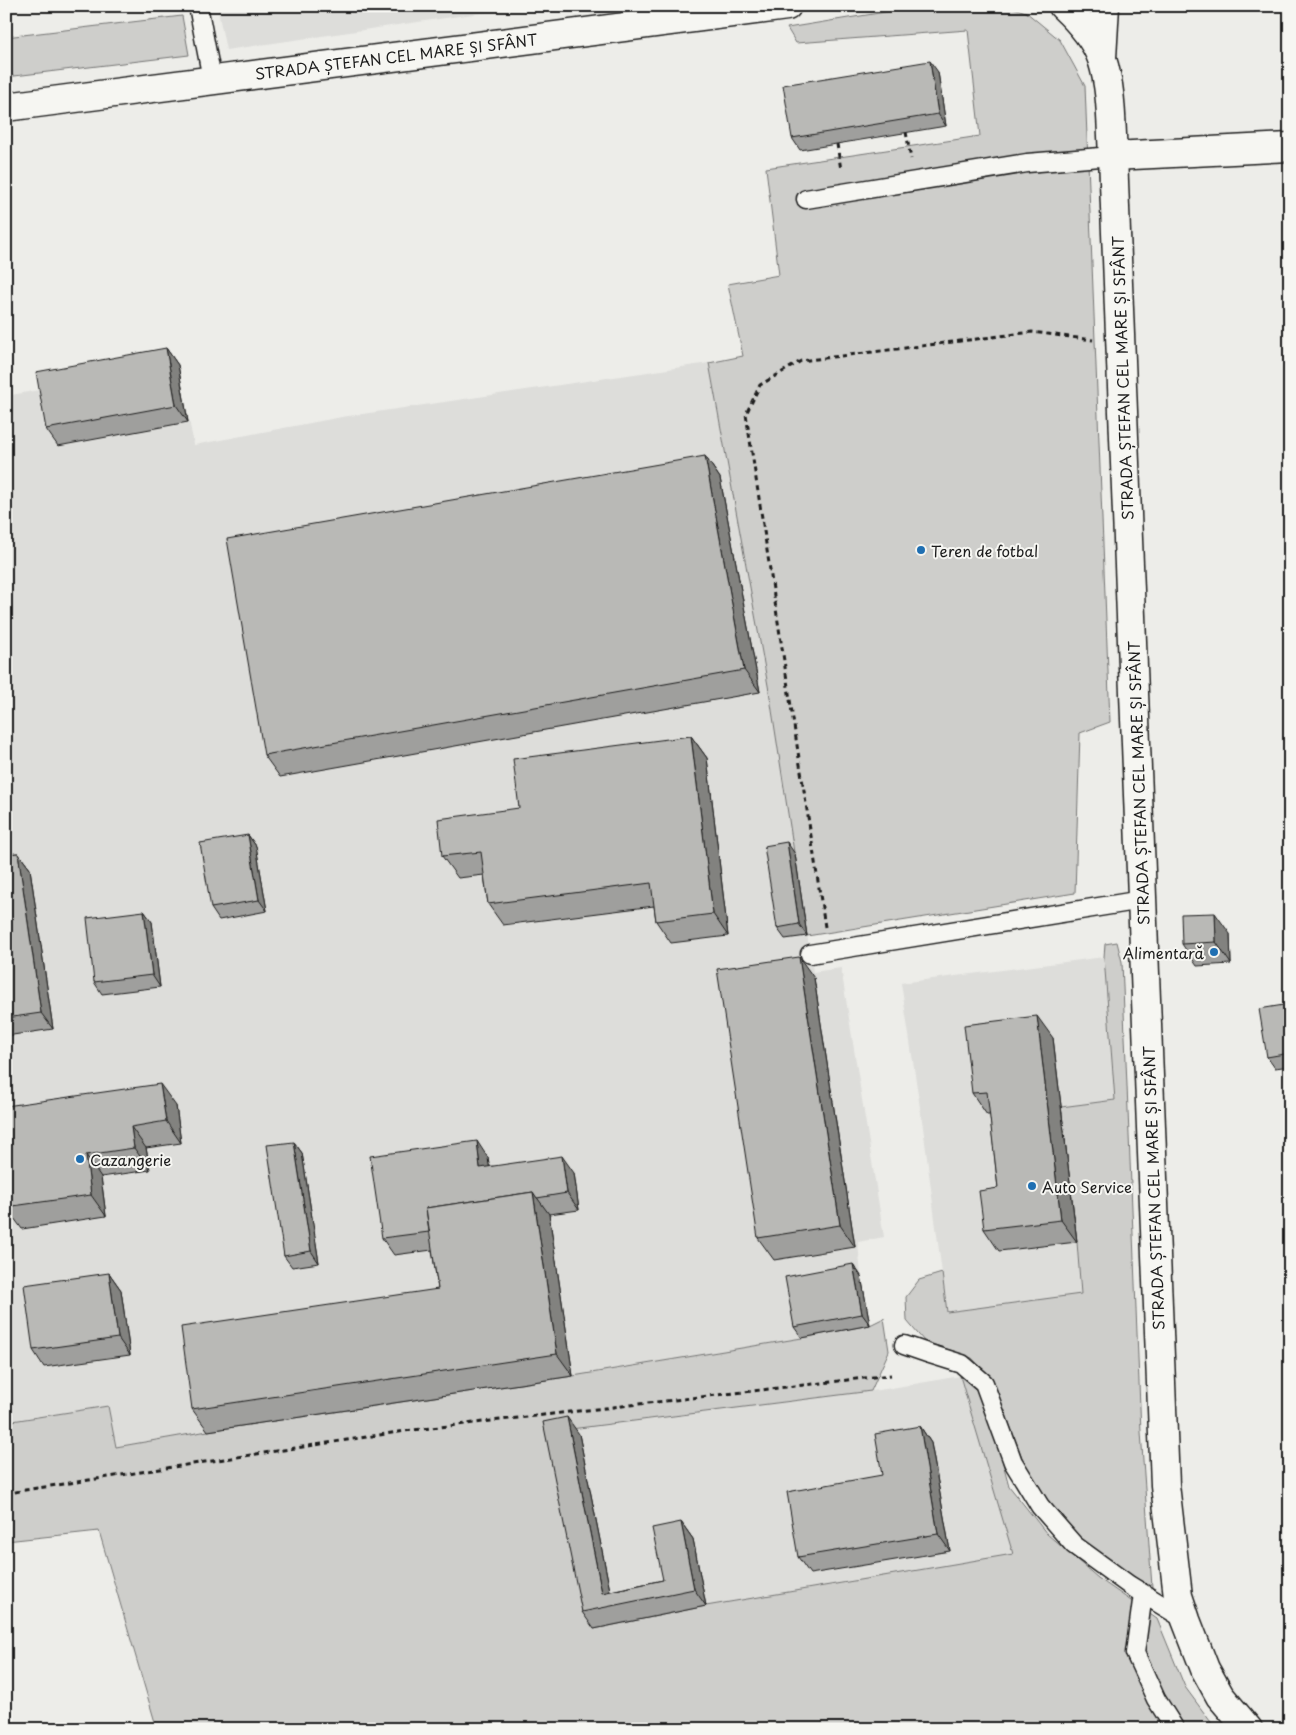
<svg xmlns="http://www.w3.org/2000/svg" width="1296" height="1735" viewBox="0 0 1296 1735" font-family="'Playpen Sans',sans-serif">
<rect width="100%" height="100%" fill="#edede9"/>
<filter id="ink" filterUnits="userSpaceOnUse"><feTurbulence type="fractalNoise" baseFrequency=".02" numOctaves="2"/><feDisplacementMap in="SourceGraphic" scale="10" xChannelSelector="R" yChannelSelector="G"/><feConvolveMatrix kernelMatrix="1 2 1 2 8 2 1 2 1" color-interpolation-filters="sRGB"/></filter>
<g filter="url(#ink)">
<g fill="#ddddda">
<polygon points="217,6 528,6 226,50"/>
<polygon points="709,363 769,691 813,972 841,968 884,1237 858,1242 861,1276 870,1325 802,1338 573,1376 208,1431 116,1447 108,1406 6,1422 6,396 178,365 194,445 342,417"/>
<polygon points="1104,957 1115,1100 1061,1107 1077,1242 1081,1295 947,1312 923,1127 901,983"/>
<polygon points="960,1376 1014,1554 706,1606 594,1629 554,1431 886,1389"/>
</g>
<g fill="#cececb" stroke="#757574">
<polygon points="922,6 1007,6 1026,12 1060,40 1085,86 1110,722 1080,733 1075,893 807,936 769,691 709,363 743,356 728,284 779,275 766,168 980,136 968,30 796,43 787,28"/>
<polygon points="182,16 189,55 6,77 6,37"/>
<polygon points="1117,942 1122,962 1141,1432 1152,1587 1140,1585 1095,1552 1065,1524 1027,1471 993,1380 972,1358 924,1341 907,1321 906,1297 919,1280 942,1273 947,1312 1081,1294 1077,1242 1061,1107 1115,1100 1104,957 1105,944"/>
<polygon points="884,1318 889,1351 871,1391 555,1431 594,1629 706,1606 1013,1554 960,1376 981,1394 994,1429 1009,1486 1047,1534 1098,1578 1157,1619 1185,1687 1216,1729 157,1729 99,1531 6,1541 6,1422 108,1406 116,1447 208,1431 573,1376 802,1338 870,1325"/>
</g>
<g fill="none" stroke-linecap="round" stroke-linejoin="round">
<defs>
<g id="service">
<polyline points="198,6 212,79"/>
<polyline points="806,199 1027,163 1113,156"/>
<polyline points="810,954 1142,900"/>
<polyline points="904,1345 930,1354 962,1364 984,1383 1013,1462 1040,1506 1074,1545 1129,1585 1186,1620"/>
<polyline points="1143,1594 1135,1653 1156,1699 1175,1729"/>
</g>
<g id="minor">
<polyline points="1102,58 1105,6"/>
<polyline points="1113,156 1290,147"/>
</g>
<g id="secondary">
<path d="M1063,6C1078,20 1095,39 1102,59C1112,90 1111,124 1113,156L1165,1485L1178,1596L1186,1620L1205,1669L1220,1696L1248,1729"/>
<polyline points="6,107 787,6"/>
</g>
</defs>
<use href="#service" stroke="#1c1c1c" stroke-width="21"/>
<use href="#minor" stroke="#1c1c1c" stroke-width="31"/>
<use href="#secondary" stroke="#1c1c1c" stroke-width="31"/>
<g stroke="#1c1c1c" stroke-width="3" stroke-dasharray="5 4" stroke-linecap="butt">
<polyline points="906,132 911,159"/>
<polyline points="837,144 841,170"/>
<polyline points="825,927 746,414 760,385 801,361 1032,332 1093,340"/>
<polyline points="6,1494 25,1490 405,1431 891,1375"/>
</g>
<use href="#service" stroke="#f6f6f2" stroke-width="18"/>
<use href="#minor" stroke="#f6f6f2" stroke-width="28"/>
<use href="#secondary" stroke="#f6f6f2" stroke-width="28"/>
</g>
<g fill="#9f9f9d" stroke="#1c1c1c">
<polygon points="938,72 946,126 800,150 792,138"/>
<polygon points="166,348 178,365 188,422 58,446 46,429"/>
<polygon points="705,456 720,478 760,692 280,777 264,755"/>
<polygon points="691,736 707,758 728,936 671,943 656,921 654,906 503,925 488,904 484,875 458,878 442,856 519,808"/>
<polygon points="248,835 256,846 267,911 219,920 211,908"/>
<polygon points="18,853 30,869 53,1029 6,1036 6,854"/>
<polygon points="795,854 807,936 785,939 777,928"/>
<polygon points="144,911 152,922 160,987 102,994 94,982"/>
<polygon points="1230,934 1231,964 1197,966 1182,944"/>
<polygon points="814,978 855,1247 774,1260 758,1238"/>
<polygon points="1290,1004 1290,1066 1275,1068 1267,1057"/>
<polygon points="1053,1038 1077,1242 999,1251 984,1229 998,1188 990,1115 987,1115 972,1093"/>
<polygon points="6,1106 176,1106 181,1143 146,1148 150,1170 101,1177 106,1216 22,1229 6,1207"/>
<polygon points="294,1142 302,1153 319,1263 292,1267 284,1256"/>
<polygon points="488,1158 489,1166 574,1173 579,1210 549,1214 573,1376 208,1431 192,1409 438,1289 432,1250 394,1255 382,1238"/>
<polygon points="853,1264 861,1276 870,1325 802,1338 794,1327"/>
<polygon points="109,1273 121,1290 130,1355 44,1367 33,1350"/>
<polygon points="920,1426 931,1443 950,1551 810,1574 798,1557 882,1475"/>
<polygon points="579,1434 610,1591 663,1580 681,1522 693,1539 706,1606 594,1629 582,1612"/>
</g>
<g fill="#82827f" stroke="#1c1c1c">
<polygon points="930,61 938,72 946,126 938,114"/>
<polygon points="166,348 178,365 188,422 176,405"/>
<polygon points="705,456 720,478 760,692 744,670"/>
<polygon points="691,736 707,758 728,936 713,914"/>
<polygon points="248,835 256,846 267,911 259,900"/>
<polygon points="787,842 795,854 807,936 799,924"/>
<polygon points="18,853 30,869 53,1029 41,1013"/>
<polygon points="144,911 152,922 160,987 152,975"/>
<polygon points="1215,913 1230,934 1231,964 1216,942"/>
<polygon points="799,957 814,978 855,1247 840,1225"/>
<polygon points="1037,1016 1053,1038 1077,1242 1061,1220"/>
<polygon points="160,1084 176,1106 181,1143 166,1121"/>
<polygon points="131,1127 146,1148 150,1170 134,1148"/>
<polygon points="477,1141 488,1158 492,1185 480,1168"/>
<polygon points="294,1142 302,1153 319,1263 311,1251"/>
<polygon points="86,1155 101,1177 106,1216 91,1195"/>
<polygon points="562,1156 574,1173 579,1210 567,1193"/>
<polygon points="533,1192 549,1214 573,1376 557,1354"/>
<polygon points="853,1264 861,1276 870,1325 862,1314"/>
<polygon points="109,1273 121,1290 130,1355 118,1338"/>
<polygon points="567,1417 579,1434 613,1606 602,1593"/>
<polygon points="920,1426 931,1443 950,1551 938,1534"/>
<polygon points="681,1522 693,1539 706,1606 694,1589"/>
</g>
<g fill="#b9b9b6" stroke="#1c1c1c">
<polygon points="930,61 938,114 792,138 783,85"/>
<polygon points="166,348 176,405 46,429 36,372"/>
<polygon points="705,456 744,670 264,755 227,539"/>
<polygon points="691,736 713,914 656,921 651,883 488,904 481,852 442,856 438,819 519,808 513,759"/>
<polygon points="248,835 259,900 211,908 200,843"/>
<polygon points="787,842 799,924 777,928 764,846"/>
<polygon points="18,853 41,1013 6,1018 6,854"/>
<polygon points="144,911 152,975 94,982 87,918"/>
<polygon points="1215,913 1216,942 1182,944 1181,914"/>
<polygon points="799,957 840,1225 758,1238 717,969"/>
<polygon points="1290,1004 1290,1053 1267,1057 1259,1009"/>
<polygon points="1037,1016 1061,1220 984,1229 979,1191 998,1188 987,1092 972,1093 964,1025"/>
<polygon points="160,1084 166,1121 131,1127 134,1148 86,1155 91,1195 6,1207 6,1106"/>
<polygon points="477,1141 480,1168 562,1156 567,1193 537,1198 533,1192 426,1208 429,1232 382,1238 370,1156"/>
<polygon points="294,1142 311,1251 284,1256 267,1145"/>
<polygon points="533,1192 557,1354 192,1409 181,1327 438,1289 426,1208"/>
<polygon points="853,1264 862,1314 794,1327 785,1277"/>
<polygon points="109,1273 118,1338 33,1350 24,1285"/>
<polygon points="567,1417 602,1593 663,1580 652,1528 681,1522 694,1589 582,1612 543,1422"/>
<polygon points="920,1426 938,1534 798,1557 787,1492 882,1475 875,1434"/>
</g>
</g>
<g fill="#1f6fb2" stroke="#f6f6f2" stroke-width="2">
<circle cx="921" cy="550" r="5"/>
<circle cx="1214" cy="952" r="5"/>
<circle cx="80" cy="1159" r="5"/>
<circle cx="1032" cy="1186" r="5"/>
</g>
<g text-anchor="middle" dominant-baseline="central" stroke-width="4" stroke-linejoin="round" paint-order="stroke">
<g font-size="15" fill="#1c1c1c" stroke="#f6f6f2">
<text transform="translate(396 56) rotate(-7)">STRADA ȘTEFAN CEL MARE ȘI SFÂNT</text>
<text transform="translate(1122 378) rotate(-92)">STRADA ȘTEFAN CEL MARE ȘI SFÂNT</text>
<text transform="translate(1138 783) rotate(-92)">STRADA ȘTEFAN CEL MARE ȘI SFÂNT</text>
<text transform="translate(1153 1188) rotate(-92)">STRADA ȘTEFAN CEL MARE ȘI SFÂNT</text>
</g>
<g font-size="15" fill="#1c1c1c" stroke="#f6f6f2" text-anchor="start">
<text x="931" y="550">Teren de fotbal</text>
<text x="1204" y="952" text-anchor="end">Alimentară</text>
<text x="90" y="1159">Cazangerie</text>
<text x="1042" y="1186">Auto Service</text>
</g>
</g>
<rect width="1296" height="1735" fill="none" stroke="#f6f6f2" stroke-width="25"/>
<rect x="12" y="12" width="1271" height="1710" fill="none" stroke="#1c1c1c" stroke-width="2" filter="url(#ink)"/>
</svg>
